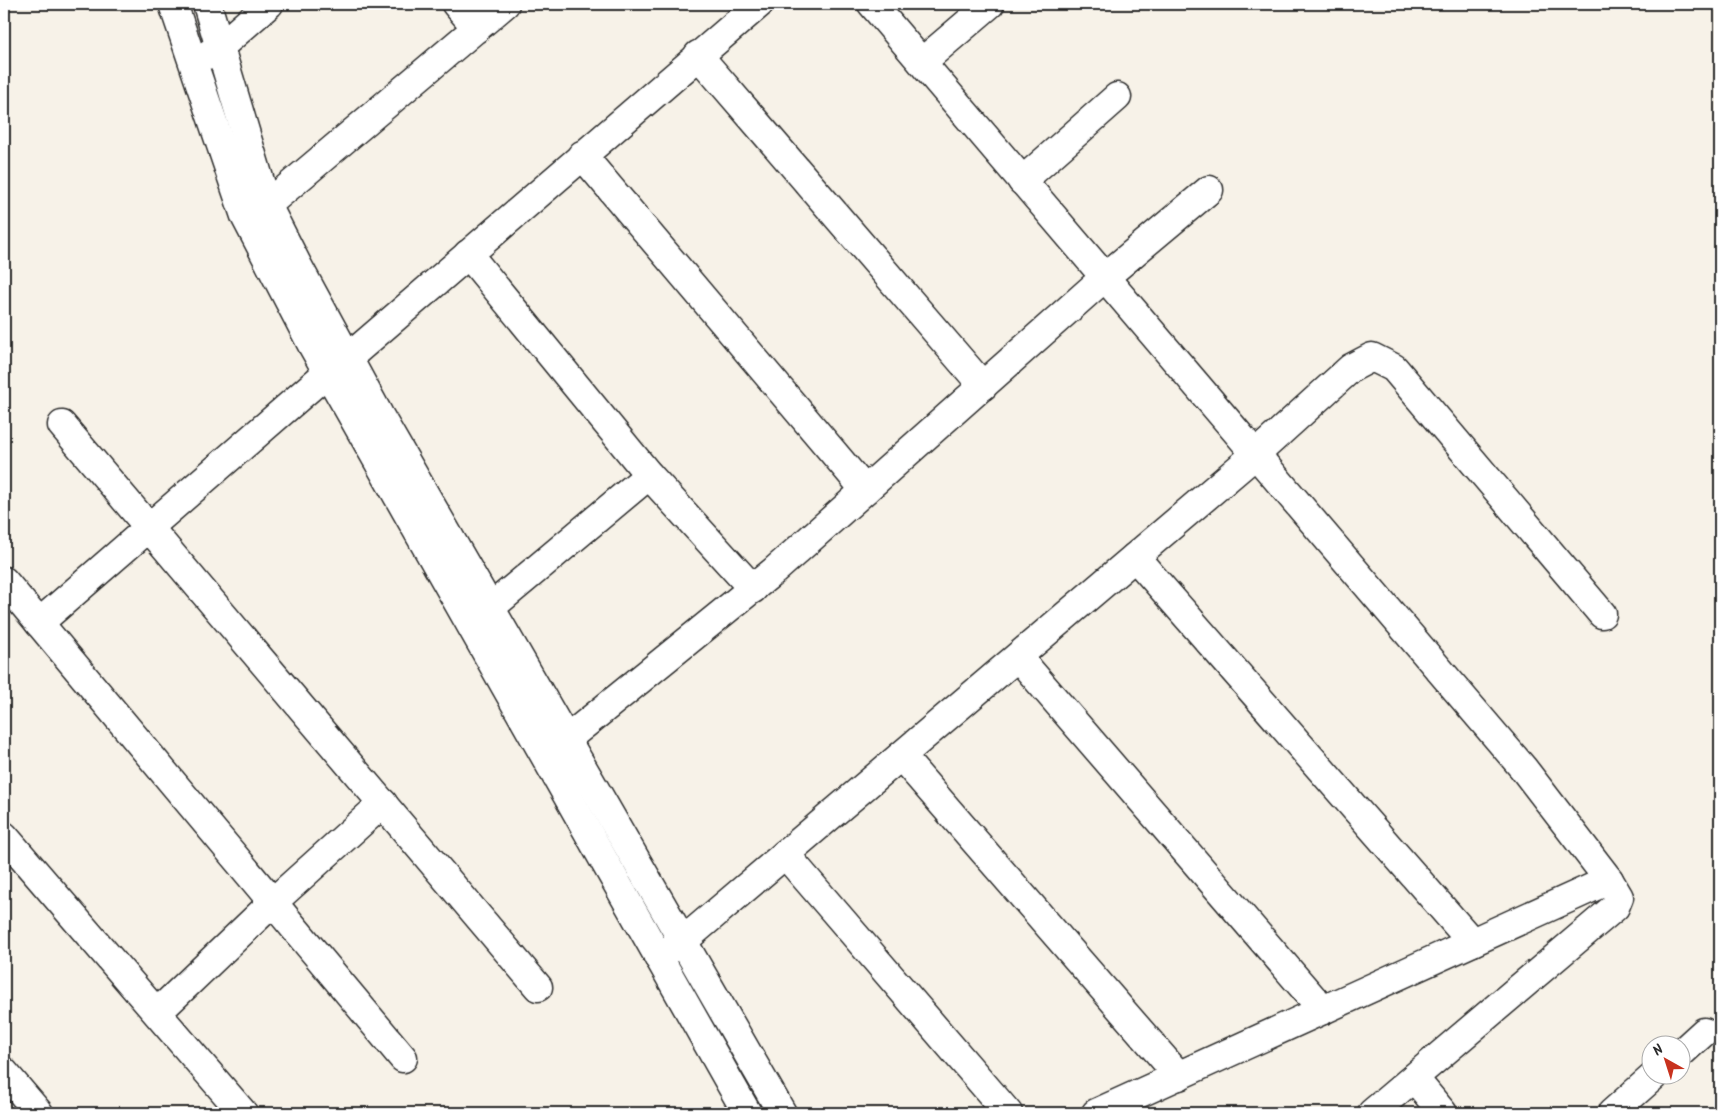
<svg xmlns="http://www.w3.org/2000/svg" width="1724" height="1117" viewBox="0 0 1724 1117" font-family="Kalam,sans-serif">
<rect width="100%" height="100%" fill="#f7f2e8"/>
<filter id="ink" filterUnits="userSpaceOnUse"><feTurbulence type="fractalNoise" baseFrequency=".02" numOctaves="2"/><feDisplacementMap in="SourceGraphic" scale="10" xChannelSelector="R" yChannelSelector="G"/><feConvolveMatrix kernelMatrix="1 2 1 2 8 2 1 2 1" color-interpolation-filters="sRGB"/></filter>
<g filter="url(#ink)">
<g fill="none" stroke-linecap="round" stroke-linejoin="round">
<defs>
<g id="street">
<polyline points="173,4 245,216 311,343 747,1113"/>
<polyline points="207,4 267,205 299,268 379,415 782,1113"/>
<polyline points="456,4 477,28"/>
<polyline points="872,4 1523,768 1609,880 1619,897 1615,907 1372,1113"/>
<polyline points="207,55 221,46 269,4"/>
<polyline points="698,55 983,386"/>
<polyline points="922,62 990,4"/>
<polyline points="582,155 865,490"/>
<polyline points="1022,181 1117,97"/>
<polyline points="253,212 267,205 505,4"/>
<polyline points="468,254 649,475 753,589"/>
<polyline points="62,425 538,987"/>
<polyline points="1135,557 1472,942"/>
<polyline points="4,581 403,1058"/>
<polyline points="473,616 490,608 649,475"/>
<polyline points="39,623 328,372 348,358 759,4"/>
<polyline points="1018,657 1323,1010"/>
<polyline points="552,751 774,571 1105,277 1209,190"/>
<polyline points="901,756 1179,1076"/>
<polyline points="4,836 243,1113"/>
<polyline points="785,854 1008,1113"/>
<polyline points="658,957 683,941 1256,454 1351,368 1372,357 1394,368 1602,614"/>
<polyline points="158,1012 272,903 383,803"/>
<polyline points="1682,1052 1704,1032"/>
<polyline points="4,1072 39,1113"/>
<polyline points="1414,1078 1443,1113"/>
<polyline points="1096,1113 1609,880"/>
<polyline points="1612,1113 1656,1074"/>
</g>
</defs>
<use href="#street" stroke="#2b2b2b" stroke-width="31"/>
<use href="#street" stroke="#fff" stroke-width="28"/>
</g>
</g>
<rect width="1724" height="1117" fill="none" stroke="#fff" stroke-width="20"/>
<rect x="10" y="10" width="1704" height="1097" fill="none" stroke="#2b2b2b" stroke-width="2" filter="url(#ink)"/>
<g transform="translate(1666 1060) rotate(321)"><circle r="24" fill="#ffffff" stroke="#aaaaaa"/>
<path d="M0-4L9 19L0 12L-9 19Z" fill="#c8321e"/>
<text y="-8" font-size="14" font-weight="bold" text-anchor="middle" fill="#2b2b2b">N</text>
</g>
</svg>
